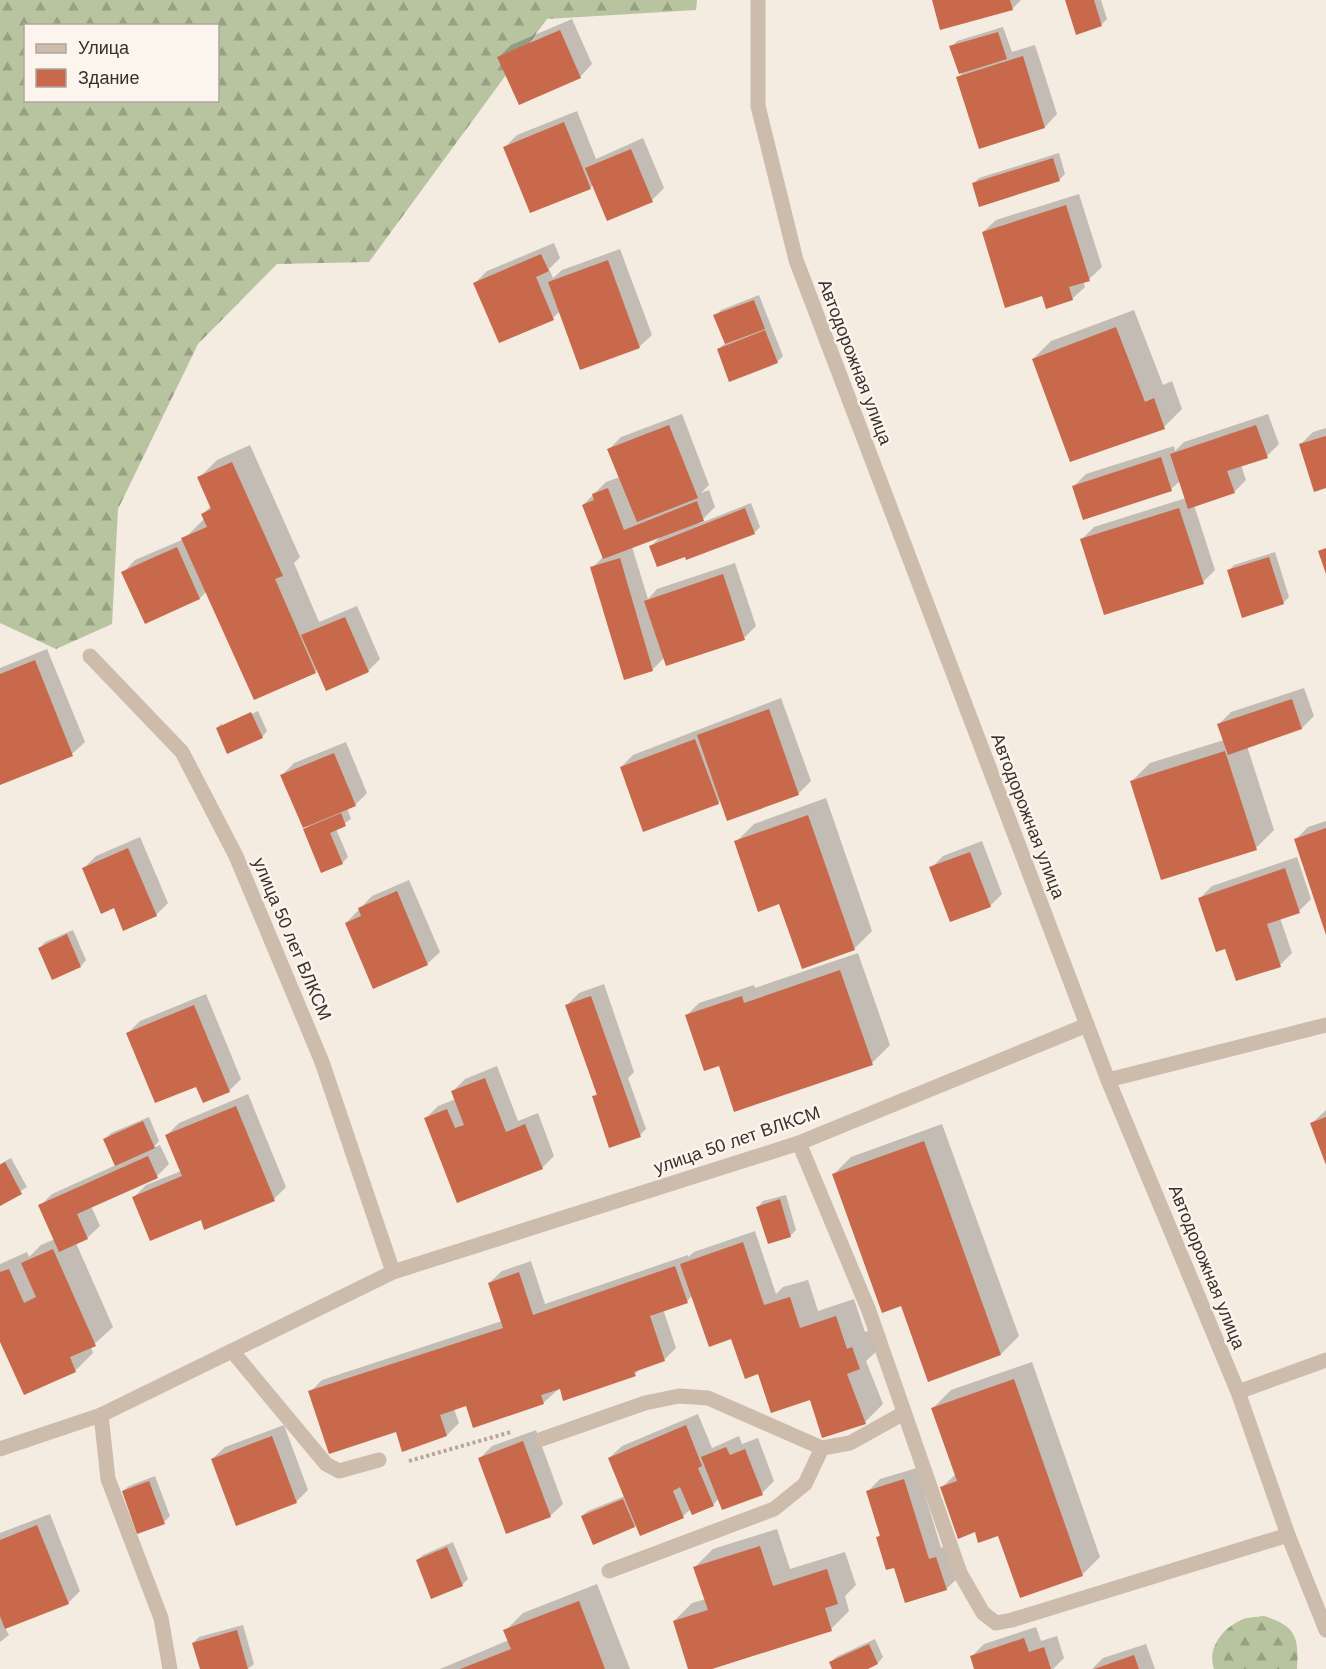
<svg xmlns="http://www.w3.org/2000/svg" width="1326" height="1669" viewBox="0 0 1326 1669" font-family="Helvetica,sans-serif">
<defs>
<pattern id="forest-firs" width="22" height="20" patternUnits="userSpaceOnUse" patternTransform="scale(1.5)"><rect width="22" height="20" fill="#b8c4a0"/><path d="M5 1l3.5 6h-7zM16 11l3.5 6h-7z" fill="#97a083"/></pattern>
</defs>
<rect width="100%" height="100%" fill="#f4ebe1"/>
<g fill="url(#forest-firs)" fill-rule="evenodd">
<path d="M0,0H697L696,10L547,19L369,262L277,264L198,344L118,509L112,624L56,649L0,623ZM26,26H218V100H26Z"/>
<path d="M1264,1616C1296,1626 1299,1637 1297,1669H1214C1207,1648 1222,1629 1241,1620C1247,1617 1257,1617 1264,1616Z"/>
</g>
<g fill="#0003">
<polygon points="934,0 1021,0 1012,9"/>
<polygon points="1066,0 1101,0 1107,19 1101,25"/>
<polygon points="572,19 592,64 580,77 499,57 511,45"/>
<polygon points="1003,27 1012,52 1035,45 1057,114 1045,127 958,78 964,71 951,47 957,41"/>
<polygon points="577,111 596,159 643,138 664,188 652,200 593,185 590,188 505,147 517,135"/>
<polygon points="1059,153 1065,174 1059,180 973,184 979,178"/>
<polygon points="1079,194 1102,267 1089,279 1083,281 1085,287 1072,299 1043,294 983,232 996,220"/>
<polygon points="554,243 560,258 549,269 553,278 562,270 620,249 652,335 639,347 560,311 553,318 475,283 487,271"/>
<polygon points="759,295 783,356 777,362 718,349 726,343 715,316 721,310"/>
<polygon points="1134,310 1163,385 1172,381 1182,409 1164,427 1033,359 1051,341"/>
<polygon points="682,414 709,485 701,493 709,490 715,507 698,524 751,503 760,527 754,533 686,555 651,546 662,535 632,547 648,599 657,589 735,563 756,626 744,638 664,658 652,670 592,568 604,556 583,505 606,482 620,477 609,449 621,437"/>
<polygon points="1268,414 1279,444 1267,456 1241,465 1246,480 1234,492 1194,505 1215,570 1203,582 1082,539 1094,527 1186,498 1180,481 1171,489 1074,486 1086,474 1174,446 1175,451 1184,442"/>
<polygon points="1326,428 1326,487 1301,444 1313,432"/>
<polygon points="250,445 300,557 294,563 319,622 357,606 380,659 368,671 318,669 315,672 207,591 200,598 145,622 123,573 135,560 184,539 205,518 203,514 211,506 199,478 217,460"/>
<polygon points="1275,552 1289,597 1283,603 1228,571 1234,565"/>
<polygon points="47,649 85,742 72,754 0,784 0,668"/>
<polygon points="1304,688 1314,716 1302,728 1247,746 1274,830 1256,848 1132,781 1150,763 1224,740 1219,724 1231,712"/>
<polygon points="781,698 811,781 798,794 721,800 718,803 621,767 633,755"/>
<polygon points="258,711 267,731 262,737 217,728 222,723 222,727"/>
<polygon points="346,742 367,793 355,805 347,808 351,819 336,829 348,857 342,863 305,829 311,823 282,775 294,763"/>
<polygon points="826,798 872,931 854,949 780,902 736,842 754,824"/>
<polygon points="1326,821 1326,931 1296,839 1308,827"/>
<polygon points="140,837 168,903 156,915 84,868 96,856"/>
<polygon points="982,841 1002,894 990,906 931,868 943,856"/>
<polygon points="1297,857 1311,899 1299,911 1280,918 1292,953 1280,965 1226,947 1200,898 1212,886"/>
<polygon points="409,880 440,952 427,964 346,923 372,896"/>
<polygon points="73,930 86,960 81,966 40,948 45,942"/>
<polygon points="858,953 890,1045 872,1063 720,1064 687,1015 699,1003 754,985 755,988"/>
<polygon points="604,984 634,1072 628,1078 646,1129 640,1135 593,1097 598,1093 567,1005 579,993"/>
<polygon points="206,994 241,1079 229,1091 197,1085 128,1033 140,1021"/>
<polygon points="497,1066 518,1121 538,1113 554,1156 542,1168 426,1118 438,1106 456,1099 453,1091 465,1079"/>
<polygon points="248,1094 286,1187 274,1199 202,1219 134,1197 146,1185 181,1171 167,1135 179,1123"/>
<polygon points="1326,1110 1326,1161 1311,1124"/>
<polygon points="149,1117 159,1141 153,1148 160,1145 169,1164 157,1176 91,1206 100,1226 87,1238 76,1243 113,1327 91,1347 93,1353 75,1371 0,1338 0,1264 27,1252 29,1257 41,1245 55,1239 40,1206 52,1194 116,1165 105,1139 111,1133"/>
<polygon points="942,1124 1019,1336 1001,1354 929,1380 902,1304 833,1175 851,1157"/>
<polygon points="11,1158 27,1187 0,1204 0,1164"/>
<polygon points="786,1195 796,1230 790,1236 758,1207 763,1201"/>
<polygon points="755,1231 776,1294 783,1287 808,1280 818,1311 854,1299 865,1332 870,1330 878,1350 866,1361 883,1404 865,1422 759,1372 732,1338 693,1295 687,1301 663,1309 676,1348 664,1360 641,1368 635,1374 561,1387 543,1403 467,1404 454,1409 459,1423 447,1435 397,1430 310,1392 322,1380 502,1321 489,1283 502,1271 531,1261 545,1304 688,1255 688,1257 694,1252"/>
<polygon points="1032,1362 1100,1557 1082,1575 999,1534 976,1531 942,1487 956,1474 933,1408 951,1390"/>
<polygon points="698,1414 712,1448 739,1436 742,1444 758,1438 774,1481 762,1493 719,1498 713,1505 691,1509 683,1516 634,1526 582,1516 588,1511 625,1496 609,1458 622,1446"/>
<polygon points="284,1425 308,1490 296,1502 212,1459 225,1447"/>
<polygon points="536,1430 563,1504 550,1516 480,1458 492,1446"/>
<polygon points="917,1468 941,1548 949,1545 959,1577 946,1589 878,1537 881,1534 868,1491 880,1479"/>
<polygon points="155,1476 170,1516 164,1522 123,1491 129,1486"/>
<polygon points="50,1514 80,1591 68,1603 5,1628 9,1635 0,1642 0,1533"/>
<polygon points="777,1529 790,1569 845,1552 856,1585 845,1596 849,1611 831,1629 707,1669 689,1669 674,1621 692,1603 706,1599 695,1567 713,1549"/>
<polygon points="453,1542 468,1579 462,1585 417,1560 423,1555"/>
<polygon points="597,1584 630,1669 440,1669 509,1640 505,1631 523,1613"/>
<polygon points="243,1625 254,1664 248,1669 201,1669 193,1643 199,1637"/>
<polygon points="1036,1627 1041,1641 1057,1636 1064,1658 1053,1669 976,1669 972,1656 984,1644"/>
<polygon points="875,1639 883,1657 878,1663 865,1669 833,1669 830,1663 836,1657"/>
<polygon points="1146,1644 1155,1669 1092,1669 1103,1658"/>
</g>
<g fill="#c8694b">
<polygon points="932,0 1010,0 1013,10 940,30"/>
<polygon points="1065,0 1094,0 1102,26 1076,35"/>
<polygon points="560,30 581,78 519,105 497,57"/>
<polygon points="998,32 1007,59 959,74 949,46"/>
<polygon points="1023,56 1045,128 979,149 956,77"/>
<polygon points="564,122 591,189 530,213 503,147"/>
<polygon points="631,149 653,202 607,221 585,168"/>
<polygon points="1053,158 1060,181 979,207 972,183"/>
<polygon points="1066,205 1090,281 1069,287 1073,300 1046,309 1042,296 1005,308 982,232"/>
<polygon points="541,254 549,271 536,277 554,320 499,343 473,283"/>
<polygon points="608,260 640,348 580,370 548,282"/>
<polygon points="754,300 765,329 725,344 713,315"/>
<polygon points="1116,327 1145,402 1154,398 1165,429 1070,462 1032,359"/>
<polygon points="765,330 778,363 729,382 717,349"/>
<polygon points="669,425 698,498 637,522 607,449"/>
<polygon points="1256,425 1268,458 1227,471 1235,493 1188,509 1170,454"/>
<polygon points="1326,436 1326,488 1314,492 1299,444"/>
<polygon points="1161,457 1172,491 1083,520 1072,486"/>
<polygon points="232,462 283,576 275,579 316,673 254,700 181,538 207,527 201,514 211,509 197,477"/>
<polygon points="608,488 624,530 697,501 704,521 603,559 582,505 594,500 592,494"/>
<polygon points="745,508 755,534 686,560 685,557 657,567 649,546"/>
<polygon points="1179,508 1204,584 1104,615 1080,539"/>
<polygon points="177,547 200,599 145,624 121,572"/>
<polygon points="1326,548 1326,574 1318,551"/>
<polygon points="1269,557 1284,604 1242,618 1227,570"/>
<polygon points="620,558 653,671 624,680 590,567"/>
<polygon points="723,574 745,640 666,666 644,601"/>
<polygon points="345,617 369,672 326,691 301,635"/>
<polygon points="35,660 73,756 0,785 0,674"/>
<polygon points="1292,699 1302,729 1228,755 1217,724"/>
<polygon points="769,709 799,795 727,821 697,735"/>
<polygon points="251,712 263,738 227,754 216,728"/>
<polygon points="695,739 719,804 643,832 620,767"/>
<polygon points="1225,751 1257,850 1161,880 1130,781"/>
<polygon points="334,753 356,806 303,828 280,775"/>
<polygon points="341,813 346,826 330,833 343,864 321,873 303,829"/>
<polygon points="808,815 855,950 802,969 779,904 758,912 734,841"/>
<polygon points="1326,828 1326,935 1294,839"/>
<polygon points="128,848 157,916 123,931 114,908 101,914 82,868"/>
<polygon points="970,852 991,907 950,922 929,867"/>
<polygon points="1285,868 1300,913 1267,924 1281,967 1236,981 1225,949 1216,952 1198,898"/>
<polygon points="397,891 428,965 373,989 345,923 361,916 358,908"/>
<polygon points="67,934 81,967 52,980 38,948"/>
<polygon points="840,970 873,1065 734,1112 719,1066 704,1071 685,1015 742,996 744,1003"/>
<polygon points="591,996 641,1137 609,1148 592,1096 597,1095 565,1005"/>
<polygon points="194,1005 230,1092 203,1103 196,1087 155,1103 126,1033"/>
<polygon points="485,1078 506,1132 525,1124 543,1169 457,1203 424,1118 447,1109 455,1128 464,1125 451,1091"/>
<polygon points="236,1106 275,1201 204,1230 201,1220 150,1241 132,1197 182,1176 165,1135"/>
<polygon points="1326,1117 1326,1165 1310,1123"/>
<polygon points="143,1121 155,1148 115,1166 103,1139"/>
<polygon points="924,1141 1001,1355 928,1382 901,1306 882,1313 832,1174"/>
<polygon points="148,1156 158,1178 77,1214 88,1239 59,1252 38,1205"/>
<polygon points="5,1162 22,1194 0,1206 0,1165"/>
<polygon points="780,1199 791,1237 768,1244 756,1207"/>
<polygon points="743,1242 764,1305 790,1297 800,1328 836,1316 847,1349 852,1347 860,1369 847,1374 866,1424 822,1438 810,1400 771,1413 758,1374 745,1379 731,1339 709,1347 680,1264"/>
<polygon points="53,1249 96,1346 70,1357 76,1372 24,1395 0,1342 0,1272 9,1269 24,1303 36,1297 21,1263"/>
<polygon points="675,1266 688,1303 650,1316 665,1361 634,1372 636,1376 563,1401 560,1389 541,1395 544,1404 473,1428 466,1406 440,1415 447,1436 402,1452 396,1432 329,1454 308,1391 503,1328 488,1283 519,1272 533,1315"/>
<polygon points="1014,1379 1083,1576 1020,1598 998,1536 978,1543 975,1532 958,1539 940,1487 957,1481 931,1408"/>
<polygon points="686,1425 702,1466 698,1468 714,1506 692,1515 680,1487 673,1491 684,1518 640,1536 608,1458"/>
<polygon points="272,1436 297,1503 236,1526 211,1459"/>
<polygon points="523,1441 551,1517 506,1534 478,1458"/>
<polygon points="726,1447 730,1455 745,1449 763,1495 722,1510 701,1457"/>
<polygon points="904,1479 929,1559 936,1557 947,1590 905,1603 894,1568 886,1570 876,1537 880,1536 866,1491"/>
<polygon points="149,1481 165,1524 137,1534 122,1491"/>
<polygon points="623,1499 635,1527 593,1545 581,1516"/>
<polygon points="37,1525 69,1604 5,1629 0,1616 0,1540"/>
<polygon points="760,1546 773,1586 827,1569 838,1604 825,1608 832,1631 712,1669 688,1669 673,1621 708,1610 693,1567"/>
<polygon points="447,1547 463,1586 431,1599 416,1560"/>
<polygon points="579,1601 605,1669 460,1669 511,1649 503,1630"/>
<polygon points="237,1630 248,1669 200,1669 192,1643"/>
<polygon points="1024,1638 1029,1652 1044,1647 1051,1669 974,1669 970,1656"/>
<polygon points="869,1644 878,1664 868,1669 832,1669 829,1662"/>
<polygon points="1134,1655 1139,1669 1094,1669"/>
</g>
<g fill="none" stroke-linecap="round" stroke-linejoin="round">
<polyline stroke="#b9a596" stroke-width="4" stroke-dasharray="3 3" stroke-linecap="butt" points="409,1461 511,1432"/>
<g stroke="#cdbbac" stroke-width="15">
<polyline points="799,1143 869,1311 960,1573 983,1613 996,1623 1012,1620 1288,1535"/>
<polyline points="232,1351 326,1464 339,1471 379,1460"/>
<polyline points="1238,1392 1326,1360"/>
<polyline points="101,1415 108,1479 161,1618 170,1669"/>
<polyline points="542,1439 645,1403 679,1396 708,1398 822,1448 850,1443 904,1413"/>
<polyline points="609,1571 774,1509 805,1484 822,1448"/>
</g>
<g stroke="#cdbbac" stroke-width="15">
<polyline points="758,0 758,106 796,260 1108,1080 1238,1392 1288,1535 1326,1630"/>
<polyline points="90,656 182,752 236,856 322,1062 393,1272"/>
<polyline points="1108,1080 1326,1025"/>
<polyline points="0,1449 101,1415 393,1272 799,1143 1087,1025"/>
</g>
</g>
<g text-anchor="middle" dominant-baseline="central" stroke-width="5" stroke-linejoin="round" paint-order="stroke">
<g font-size="18" fill="#3b302b" stroke="#fbf5ee">
<text transform="translate(855 362) rotate(69)">Автодорожная улица</text>
<text transform="translate(1028 816) rotate(69)">Автодорожная улица</text>
<text transform="translate(292 939) rotate(67)">улица 50 лет ВЛКСМ</text>
<text transform="translate(737 1140) rotate(-19)">улица 50 лет ВЛКСМ</text>
<text transform="translate(1207 1267) rotate(68)">Автодорожная улица</text>
</g>
</g>
<rect x="24" y="24" width="195" height="78" fill="#fbf5ee" stroke="#aea6a0" stroke-width="1.5"/>
<rect x="36" y="44" width="30" height="9" fill="#cdbbac" stroke="#aea6a0" stroke-width="1.5"/>
<text x="78" y="54" font-size="18" fill="#3b302b">Улица</text>
<rect x="36" y="69" width="30" height="18" fill="#c8694b" stroke="#aea6a0" stroke-width="1.5"/>
<text x="78" y="84" font-size="18" fill="#3b302b">Здание</text>
</svg>
